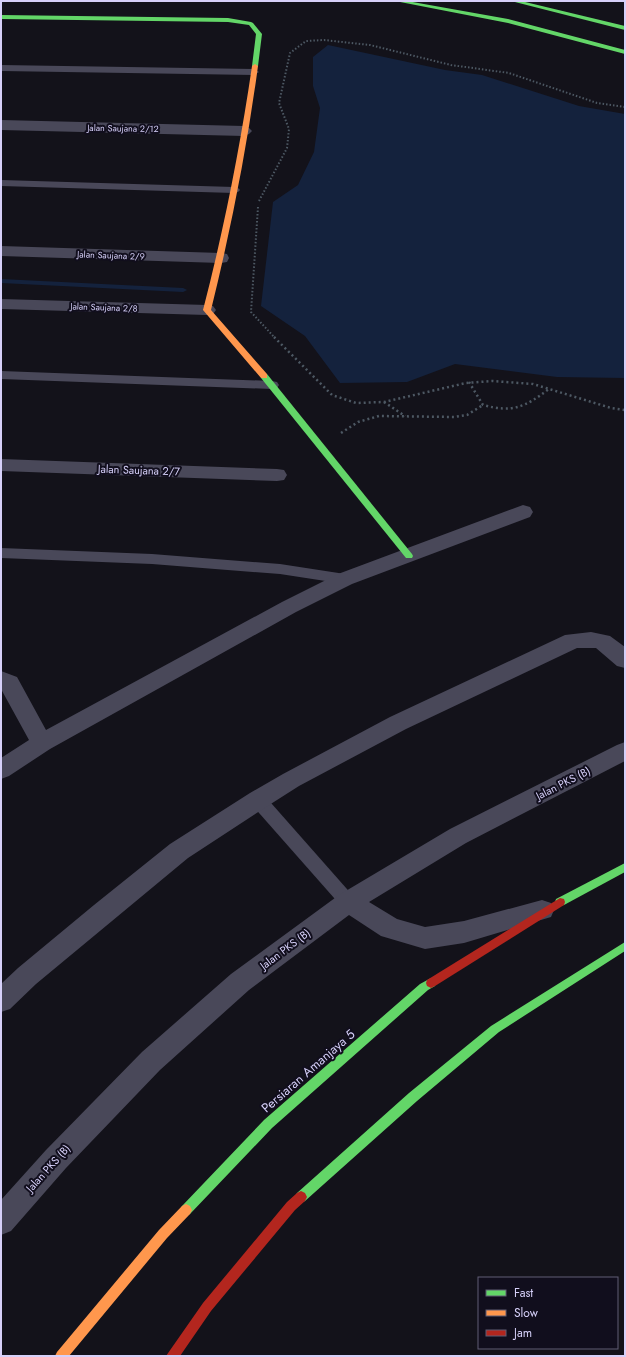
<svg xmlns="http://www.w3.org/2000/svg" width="626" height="1357" viewBox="0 0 626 1357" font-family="Jost,sans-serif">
<rect width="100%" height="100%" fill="#13121a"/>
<polygon fill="#14223d" points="328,45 445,70 482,75 579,106 625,114 625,378 557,377 455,364 407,382 340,383 305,336 261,306 273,202 298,185 314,152 320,108 313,86 313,57"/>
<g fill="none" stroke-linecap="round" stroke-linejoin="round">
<polygon fill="#14223d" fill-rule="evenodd" points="1,279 183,288 187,290 183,292 1,283"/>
<g stroke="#4d5863" stroke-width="2" stroke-dasharray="1.5 2" stroke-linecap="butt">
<polyline points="259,201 287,148 289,129 279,103 290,53 306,41 324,40 370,45 451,65 509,73 597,103 625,107"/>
<polyline points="258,207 251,312 275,338"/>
</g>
<g stroke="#4d5863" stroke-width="2.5" stroke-dasharray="2 3" stroke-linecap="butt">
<polyline points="274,337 332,395 356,403 384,402 466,383 493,381 533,384 611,408 625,410"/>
<path d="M469,382L483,405C513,413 525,407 549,389"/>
<polyline points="384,402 405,416"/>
<polyline points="341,433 358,422 379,416 454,417 467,415 483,405"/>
</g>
<g fill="#494859" fill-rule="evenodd">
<polygon points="1,65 254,69 259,72 254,75 1,71"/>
<polygon points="1,180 234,187 238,188 240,190 238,192 234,193 1,186"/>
<polygon points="1,371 272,381 277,382 279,385 277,388 272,389 1,379"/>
<polygon points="1,548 152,554 280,564 345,574 350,575 353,579 350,583 345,584 280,574 152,564 1,558"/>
<polygon points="258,793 264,795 354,897 357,902 354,907 348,910 342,907 252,805 249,800 252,795"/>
</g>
<g fill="#494859" fill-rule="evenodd">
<polygon points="1,120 244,126 249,128 252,131 249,134 244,136 1,130"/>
<polygon points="1,246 221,253 227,254 229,258 227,262 221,263 1,256"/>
<polygon points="1,299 207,305 213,306 216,310 213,314 207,315 1,309"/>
<polygon points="1,459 277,469 284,470 287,475 284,480 277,481 1,471"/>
<polygon points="523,505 530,507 533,512 530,517 352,584 296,612 50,749 9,776 1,779 1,758 29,740 1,689 1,671 17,677 46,730 282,602 338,574"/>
<polygon points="591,632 610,636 625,647 625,668 617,666 596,648 577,648 406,729 299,786 266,807 188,858 36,984 10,1009 1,1012 1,984 18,968 94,905 170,844 250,793 283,774 390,717 565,635"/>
<polygon points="625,742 625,761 466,843 369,902 397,919 425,927 464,921 542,900 551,903 554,910 551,917 464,943 425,949 381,936 349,915 249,990 160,1070 66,1168 11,1231 1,1235 1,1200 46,1150 142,1052 231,974 339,895 450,829 617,745"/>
</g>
<g fill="#63d668" fill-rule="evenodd">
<polygon points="395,1 407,1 508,19 625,50 625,54 508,23"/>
<polygon points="511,1 521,1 625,26 625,30"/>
<polygon points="1,15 228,18 251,22 253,23 262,34 258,66 255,68 252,66 256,34 249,25 228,22 1,19"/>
<polygon points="261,374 267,374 412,554 413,556 412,558 406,558 261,378"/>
<polygon points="625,863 625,872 564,905 560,906 556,905 555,902 556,899"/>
<polygon points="625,942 625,951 499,1032 417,1101 305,1201 301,1203 297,1201 295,1197 297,1193 409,1093 491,1026"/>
<polygon points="431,978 435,980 436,983 435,986 428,990 272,1128 190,1214 186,1216 182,1214 180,1210 182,1206 264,1120 420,984"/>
</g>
<g fill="#ff974d" fill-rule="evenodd">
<path d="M255,64L258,66C247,148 231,229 211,310L267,374V378H261L203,310C224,229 240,148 252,66Z"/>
<polygon points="186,1204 190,1206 192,1210 190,1214 167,1238 69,1356 55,1356 57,1352 159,1230 182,1206"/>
</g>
<g fill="#b3261e" fill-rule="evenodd">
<polygon points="560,898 564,899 565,902 564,905 435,986 431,988 427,986 426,983 427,980"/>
<polygon points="301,1191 305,1193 307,1197 305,1201 295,1210 211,1311 180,1356 166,1356 203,1303 287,1202 297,1193"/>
</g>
</g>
<g text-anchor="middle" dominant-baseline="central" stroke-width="4" stroke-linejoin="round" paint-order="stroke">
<g font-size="9" fill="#d6d0f9" stroke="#110e1d">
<text transform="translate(123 128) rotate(1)">Jalan Saujana 2/12</text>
<text transform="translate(111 255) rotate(2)">Jalan Saujana 2/9</text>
<text transform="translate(104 307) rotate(2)">Jalan Saujana 2/8</text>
</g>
<g font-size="11" fill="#d6d0f9" stroke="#110e1d">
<text transform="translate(139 470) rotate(2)">Jalan Saujana 2/7</text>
<text transform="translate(563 783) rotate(-27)">Jalan PKS (B)</text>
<text transform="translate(285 949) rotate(-37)">Jalan PKS (B)</text>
<text transform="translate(48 1168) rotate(-48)">Jalan PKS (B)</text>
</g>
<g font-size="13" fill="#d6d0f9" stroke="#110e1d">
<text transform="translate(308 1071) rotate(-41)">Persiaran Amanjaya 5</text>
</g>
</g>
<rect width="626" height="1357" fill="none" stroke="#d6d0f9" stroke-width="4"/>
<rect x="478" y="1277" width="140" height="72" fill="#110e1d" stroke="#605c75"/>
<rect x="486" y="1290" width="20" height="6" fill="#63d668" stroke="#605c75"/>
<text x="514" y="1297" font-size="12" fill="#d6d0f9">Fast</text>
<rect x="486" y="1310" width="20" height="6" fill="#ff974d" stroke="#605c75"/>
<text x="514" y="1317" font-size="12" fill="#d6d0f9">Slow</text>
<rect x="486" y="1330" width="20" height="6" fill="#b3261e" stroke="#605c75"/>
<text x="514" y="1337" font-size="12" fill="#d6d0f9">Jam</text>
</svg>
